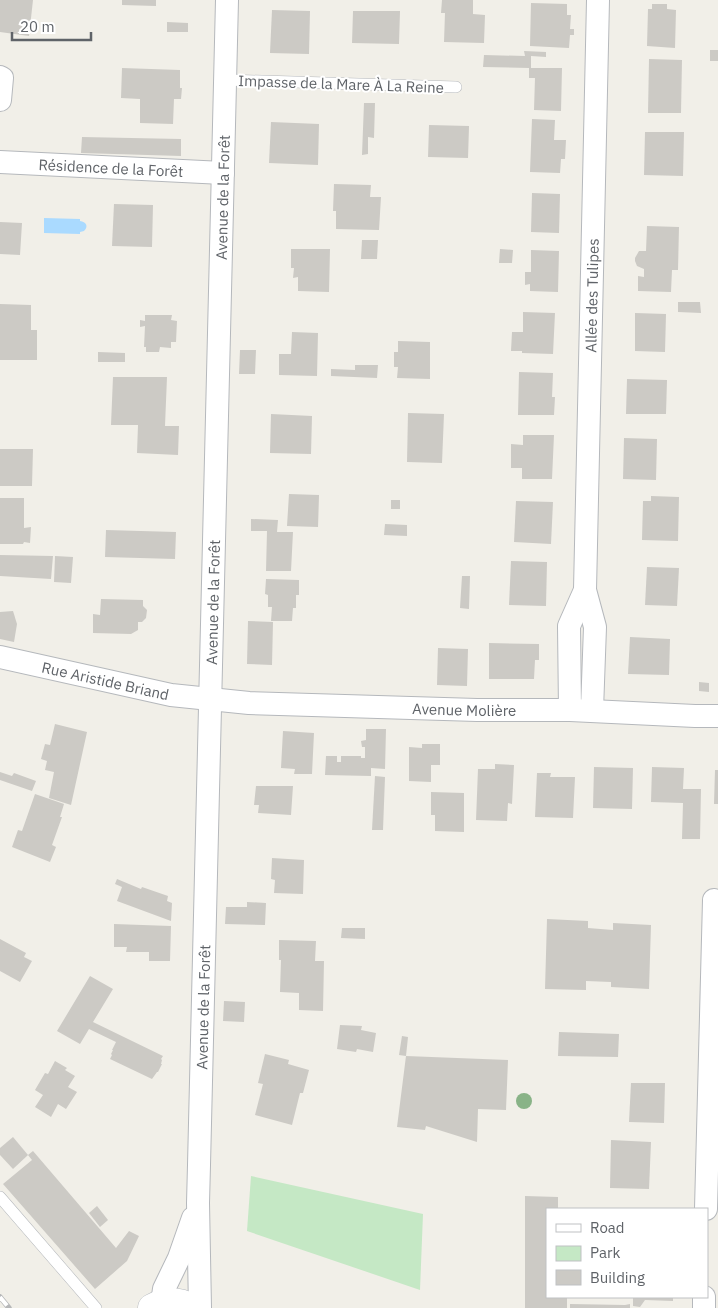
<svg xmlns="http://www.w3.org/2000/svg" width="718" height="1308" viewBox="0 0 718 1308" font-family="'IBM Plex Sans',sans-serif">
<rect width="100%" height="100%" fill="#f1efe8"/>
<polygon fill="#c5e8c5" points="251,1176 423,1214 420,1290 247,1231"/>
<path fill="#aadaff" d="M44,218L80,219V221C86,222 89,226 84,231L80,232V234L44,233Z"/>
<g fill="#cccac5">
<polygon points="0,0 33,0 29,36 0,32"/>
<polygon points="122,0 156,0 156,6 122,5"/>
<polygon points="442,0 473,0 473,14 485,15 484,43 444,42 445,13 441,13"/>
<polygon points="531,3 567,4 567,15 571,15 570,29 574,29 574,35 570,35 569,48 530,46"/>
<polygon points="652,4 667,4 667,9 676,10 675,48 647,46 648,9 652,9"/>
<polygon points="272,10 310,11 309,54 270,53"/>
<polygon points="353,11 400,11 399,44 352,43"/>
<polygon points="167,22 188,23 188,32 167,32"/>
<rect x="710" y="50" width="8" height="11"/>
<polygon points="524,51 546,52 546,57 531,56 531,68 562,68 561,111 534,110 535,78 529,78 529,68 483,67 484,55 525,56"/>
<polygon points="649,59 682,60 681,113 648,113"/>
<polygon points="122,68 180,70 180,88 182,88 181,99 174,99 173,124 140,123 140,99 121,98"/>
<polygon points="364,103 375,103 374,138 368,137 368,154 362,155"/>
<polygon points="532,119 555,120 554,140 566,140 565,159 561,159 560,173 530,172"/>
<polygon points="271,122 319,124 318,165 269,163"/>
<polygon points="429,125 469,126 468,158 428,157"/>
<polygon points="645,132 684,132 683,176 644,175"/>
<polygon points="82,137 181,139 181,156 81,153"/>
<polygon points="334,184 371,185 370,197 381,197 379,230 336,229 336,211 333,211"/>
<polygon points="532,193 560,194 559,233 531,232"/>
<polygon points="114,204 153,205 152,247 112,246"/>
<polygon points="0,222 22,223 20,255 0,254"/>
<polygon points="647,226 679,227 678,270 672,270 671,292 638,291 638,276 644,277 644,269 637,266 635,261 635,258 639,251 646,251"/>
<polygon points="362,240 378,240 377,259 361,259"/>
<polygon points="291,249 330,249 329,292 298,291 298,277 293,278 294,268 291,268"/>
<polygon points="500,249 513,250 512,263 499,263"/>
<polygon points="531,250 559,251 558,292 530,291 530,284 525,285 525,272 531,272"/>
<polygon points="678,302 700,302 701,313 678,312"/>
<polygon points="0,304 31,305 31,330 37,330 37,360 0,360"/>
<polygon points="523,312 555,313 553,354 522,353 522,351 511,351 512,332 523,332"/>
<polygon points="635,313 666,314 665,352 635,351"/>
<polygon points="145,315 172,315 171,320 177,321 176,342 171,342 171,348 160,347 159,352 146,352 146,347 144,347 145,326 140,327 140,320 145,321"/>
<polygon points="292,332 318,333 317,376 279,375 279,354 291,354"/>
<polygon points="398,341 430,342 430,379 397,378 398,367 394,367 394,352 398,352"/>
<polygon points="240,350 256,350 255,374 239,374"/>
<polygon points="98,352 125,353 125,362 98,362"/>
<polygon points="355,365 378,365 377,378 331,376 331,369 355,370"/>
<polygon points="519,372 553,373 552,397 555,397 554,415 518,415"/>
<polygon points="113,377 167,377 165,426 179,426 178,455 137,453 138,425 111,425"/>
<polygon points="627,379 667,380 666,414 626,414"/>
<polygon points="408,413 444,414 442,463 407,462"/>
<polygon points="271,414 312,416 311,454 270,453"/>
<polygon points="523,435 554,435 552,479 522,479 522,468 511,468 511,444 523,445"/>
<polygon points="624,438 657,439 656,480 623,479"/>
<polygon points="0,449 33,449 32,486 0,486"/>
<polygon points="289,494 319,495 318,527 287,526"/>
<polygon points="651,496 679,497 678,541 642,540 643,501 651,501"/>
<polygon points="0,498 24,498 24,528 31,527 30,543 24,542 23,544 0,544"/>
<rect x="391" y="500" width="9" height="9"/>
<polygon points="516,501 553,502 551,544 514,542"/>
<polygon points="251,519 278,520 277,532 293,532 291,571 266,571 267,531 251,531"/>
<polygon points="385,524 407,525 407,536 384,535"/>
<polygon points="106,530 176,532 175,559 105,557"/>
<polygon points="0,555 53,556 51,579 0,576"/>
<polygon points="55,556 73,557 71,583 54,582"/>
<polygon points="511,561 547,562 546,606 509,605"/>
<polygon points="647,567 679,568 677,606 645,605"/>
<polygon points="462,576 470,576 469,609 460,608"/>
<polygon points="266,579 299,580 299,595 296,595 296,608 293,608 292,621 271,621 272,607 268,607 268,595 265,594"/>
<polygon points="101,599 143,600 143,606 147,610 146,618 142,622 138,622 138,630 131,634 93,633 93,614 100,615"/>
<polygon points="13,611 17,624 14,642 0,639 0,612"/>
<polygon points="248,621 273,622 272,665 247,664"/>
<polygon points="630,637 670,639 669,675 628,674"/>
<polygon points="489,643 539,644 539,660 535,660 534,679 489,679"/>
<polygon points="438,648 468,649 467,686 437,685"/>
<polygon points="699,682 709,683 709,692 699,691"/>
<polygon points="55,724 87,732 71,805 49,798 54,772 45,770 47,761 41,759 45,744 50,745"/>
<polygon points="366,729 386,729 385,769 371,768 371,776 325,775 326,756 337,756 337,762 341,762 341,756 361,756 361,758 365,758 365,747 362,747 361,741 366,740"/>
<polygon points="283,731 314,733 312,774 294,774 295,769 281,768"/>
<polygon points="422,744 440,744 440,765 431,765 431,782 409,781 409,747 422,748"/>
<polygon points="495,764 514,765 512,804 508,803 507,821 476,820 478,769 495,769"/>
<polygon points="594,767 633,768 632,809 593,808"/>
<polygon points="652,767 684,768 683,789 701,789 700,839 682,839 683,803 651,802"/>
<polygon points="715,770 718,770 718,804 714,804"/>
<polygon points="0,772 12,776 14,773 36,781 32,791 0,780"/>
<polygon points="537,773 551,773 550,777 575,777 573,818 535,817"/>
<polygon points="375,776 385,777 383,830 372,830"/>
<polygon points="256,786 293,786 291,815 258,813 259,805 254,805"/>
<polygon points="431,792 464,793 464,832 435,831 435,815 431,815"/>
<polygon points="35,794 64,804 60,817 62,817 52,845 56,847 50,862 12,847 18,830 22,831"/>
<polygon points="272,858 304,860 303,894 274,893 275,880 271,879"/>
<polygon points="117,879 141,889 142,887 168,896 167,901 172,903 171,921 117,901 122,887 115,884"/>
<polygon points="247,902 266,903 265,925 225,924 226,907 247,907"/>
<polygon points="547,919 588,921 588,928 613,930 613,923 651,925 649,989 611,987 611,982 586,981 586,990 545,989"/>
<polygon points="114,924 171,926 170,961 149,961 149,952 126,952 127,947 114,947"/>
<polygon points="342,928 365,928 365,939 341,938"/>
<polygon points="0,939 26,953 24,957 32,961 20,982 0,971"/>
<polygon points="279,940 316,941 315,961 324,961 323,1011 299,1010 299,993 280,992 281,960 279,960"/>
<polygon points="90,976 113,989 93,1022 163,1056 161,1059 162,1060 161,1064 162,1064 158,1072 157,1072 152,1079 110,1059 112,1055 111,1054 113,1050 112,1050 116,1042 89,1029 80,1044 57,1031"/>
<polygon points="224,1001 245,1002 244,1022 223,1021"/>
<polygon points="340,1025 362,1026 361,1030 376,1033 373,1052 357,1049 356,1052 337,1049"/>
<polygon points="559,1032 619,1034 618,1057 558,1056"/>
<polygon points="402,1036 408,1037 406,1056 399,1055"/>
<polygon points="265,1054 289,1060 288,1064 309,1070 303,1093 300,1093 292,1125 255,1115 263,1084 258,1083"/>
<polygon points="406,1056 508,1060 506,1110 478,1109 477,1142 426,1126 425,1130 397,1127"/>
<polygon points="55,1061 67,1068 65,1070 75,1076 68,1087 77,1092 66,1109 58,1104 51,1117 35,1107 43,1095 35,1090 45,1073 48,1074"/>
<polygon points="631,1083 665,1083 664,1123 629,1122"/>
<polygon points="13,1137 28,1155 13,1169 0,1155 0,1148"/>
<polygon points="611,1140 651,1142 649,1189 610,1188"/>
<polygon points="33,1151 116,1248 129,1231 139,1236 127,1261 95,1289 3,1184 32,1160 28,1155"/>
<polygon points="525,1196 558,1197 558,1209 547,1209 547,1297 567,1298 567,1308 525,1308"/>
<polygon points="97,1206 108,1220 100,1227 89,1213"/>
<polygon points="633,1297 673,1297 673,1301 645,1300 640,1307 633,1306"/>
<polygon points="570,1304 625,1305 630,1304 630,1308 570,1308"/>
</g>
<g fill="none" stroke-linecap="round" stroke-linejoin="round">
<defs>
<g id="lane">
<polyline points="226,80 456,87"/>
<polyline points="0,1197 96,1308"/>
</g>
<g id="street">
<polyline points="0,77 2,78 0,100"/>
<path id="s1" d="M0,162L223,173"/>
<path id="s2" d="M0,657L171,695L249,703L477,710H570L695,716H718"/>
<polyline points="570,710 569,626 585,590"/>
<path id="s3" d="M592,710L595,627L585,590L598,0"/>
<polyline points="706,1209 714,900"/>
<polyline points="162,1303 164,1289 179,1258 193,1218"/>
<path id="s4" d="M200,1308L198,1203L199,1165L227,0"/>
<polyline points="704,1308 704,1297"/>
</g>
<path id="secondary" d="M152,1308C166,1300 179,1301 192,1308"/>
</defs>
<use href="#lane" stroke="#b5b8bc" stroke-width="12"/>
<use href="#street" stroke="#b5b8bc" stroke-width="24"/>
<use href="#secondary" stroke="#b6babf" stroke-width="29"/>
<use href="#lane" stroke="#fff" stroke-width="11"/>
<use href="#street" stroke="#fff" stroke-width="22"/>
<use href="#secondary" stroke="#fff" stroke-width="28"/>
<defs>
<polyline id="rail" points="0,1297 9,1308"/>
</defs>
<use href="#rail" stroke="#b6b7b8" stroke-width="5.5"/>
<use href="#rail" stroke="#fff" stroke-width="4" stroke-dasharray="11" stroke-linecap="butt"/>
</g>
<circle fill="#89b387" cx="524" cy="1101" r="8"/>
<g text-anchor="middle" dominant-baseline="central" stroke-width="4" stroke-linejoin="round" paint-order="stroke">
<g font-size="15" fill="#5f6368" stroke="#fff">
<text transform="translate(341 84) rotate(2)">Impasse de la Mare À La Reine</text>
<text stroke="none"><textPath href="#s1" startOffset="111">Résidence de la Forêt</textPath></text>
<text stroke="none"><textPath href="#s4" startOffset="1111">Avenue de la Forêt</textPath></text>
<text stroke="none"><textPath href="#s3" startOffset="416">Allée des Tulipes</textPath></text>
<text stroke="none"><textPath href="#s4" startOffset="706">Avenue de la Forêt</textPath></text>
<text stroke="none"><textPath href="#s2" startOffset="108">Rue Aristide Briand</textPath></text>
<text stroke="none"><textPath href="#s2" startOffset="469">Avenue Molière</textPath></text>
<text stroke="none"><textPath href="#s4" startOffset="301">Avenue de la Forêt</textPath></text>
</g>
</g>
<rect x="546" y="1208" width="162" height="90" fill="#ffffff" stroke="#bfc1c3"/>
<rect x="556" y="1224" width="25" height="8" fill="#ffffff" stroke="#bfc1c3"/>
<text x="590" y="1233" font-size="15" fill="#5f6368">Road</text>
<rect x="556" y="1246" width="25" height="15" fill="#c5e8c5" stroke="#bfc1c3"/>
<text x="590" y="1258" font-size="15" fill="#5f6368">Park</text>
<rect x="556" y="1270" width="25" height="15" fill="#cccac5" stroke="#bfc1c3"/>
<text x="590" y="1283" font-size="15" fill="#5f6368">Building</text>
<path d="M12 32v8h79v-8" fill="none" stroke="#5f6368" stroke-width="2.5"/>
<text x="20" y="32" font-size="15" fill="#5f6368" stroke="#ffffff" stroke-width="4" paint-order="stroke">20 m</text>
</svg>
